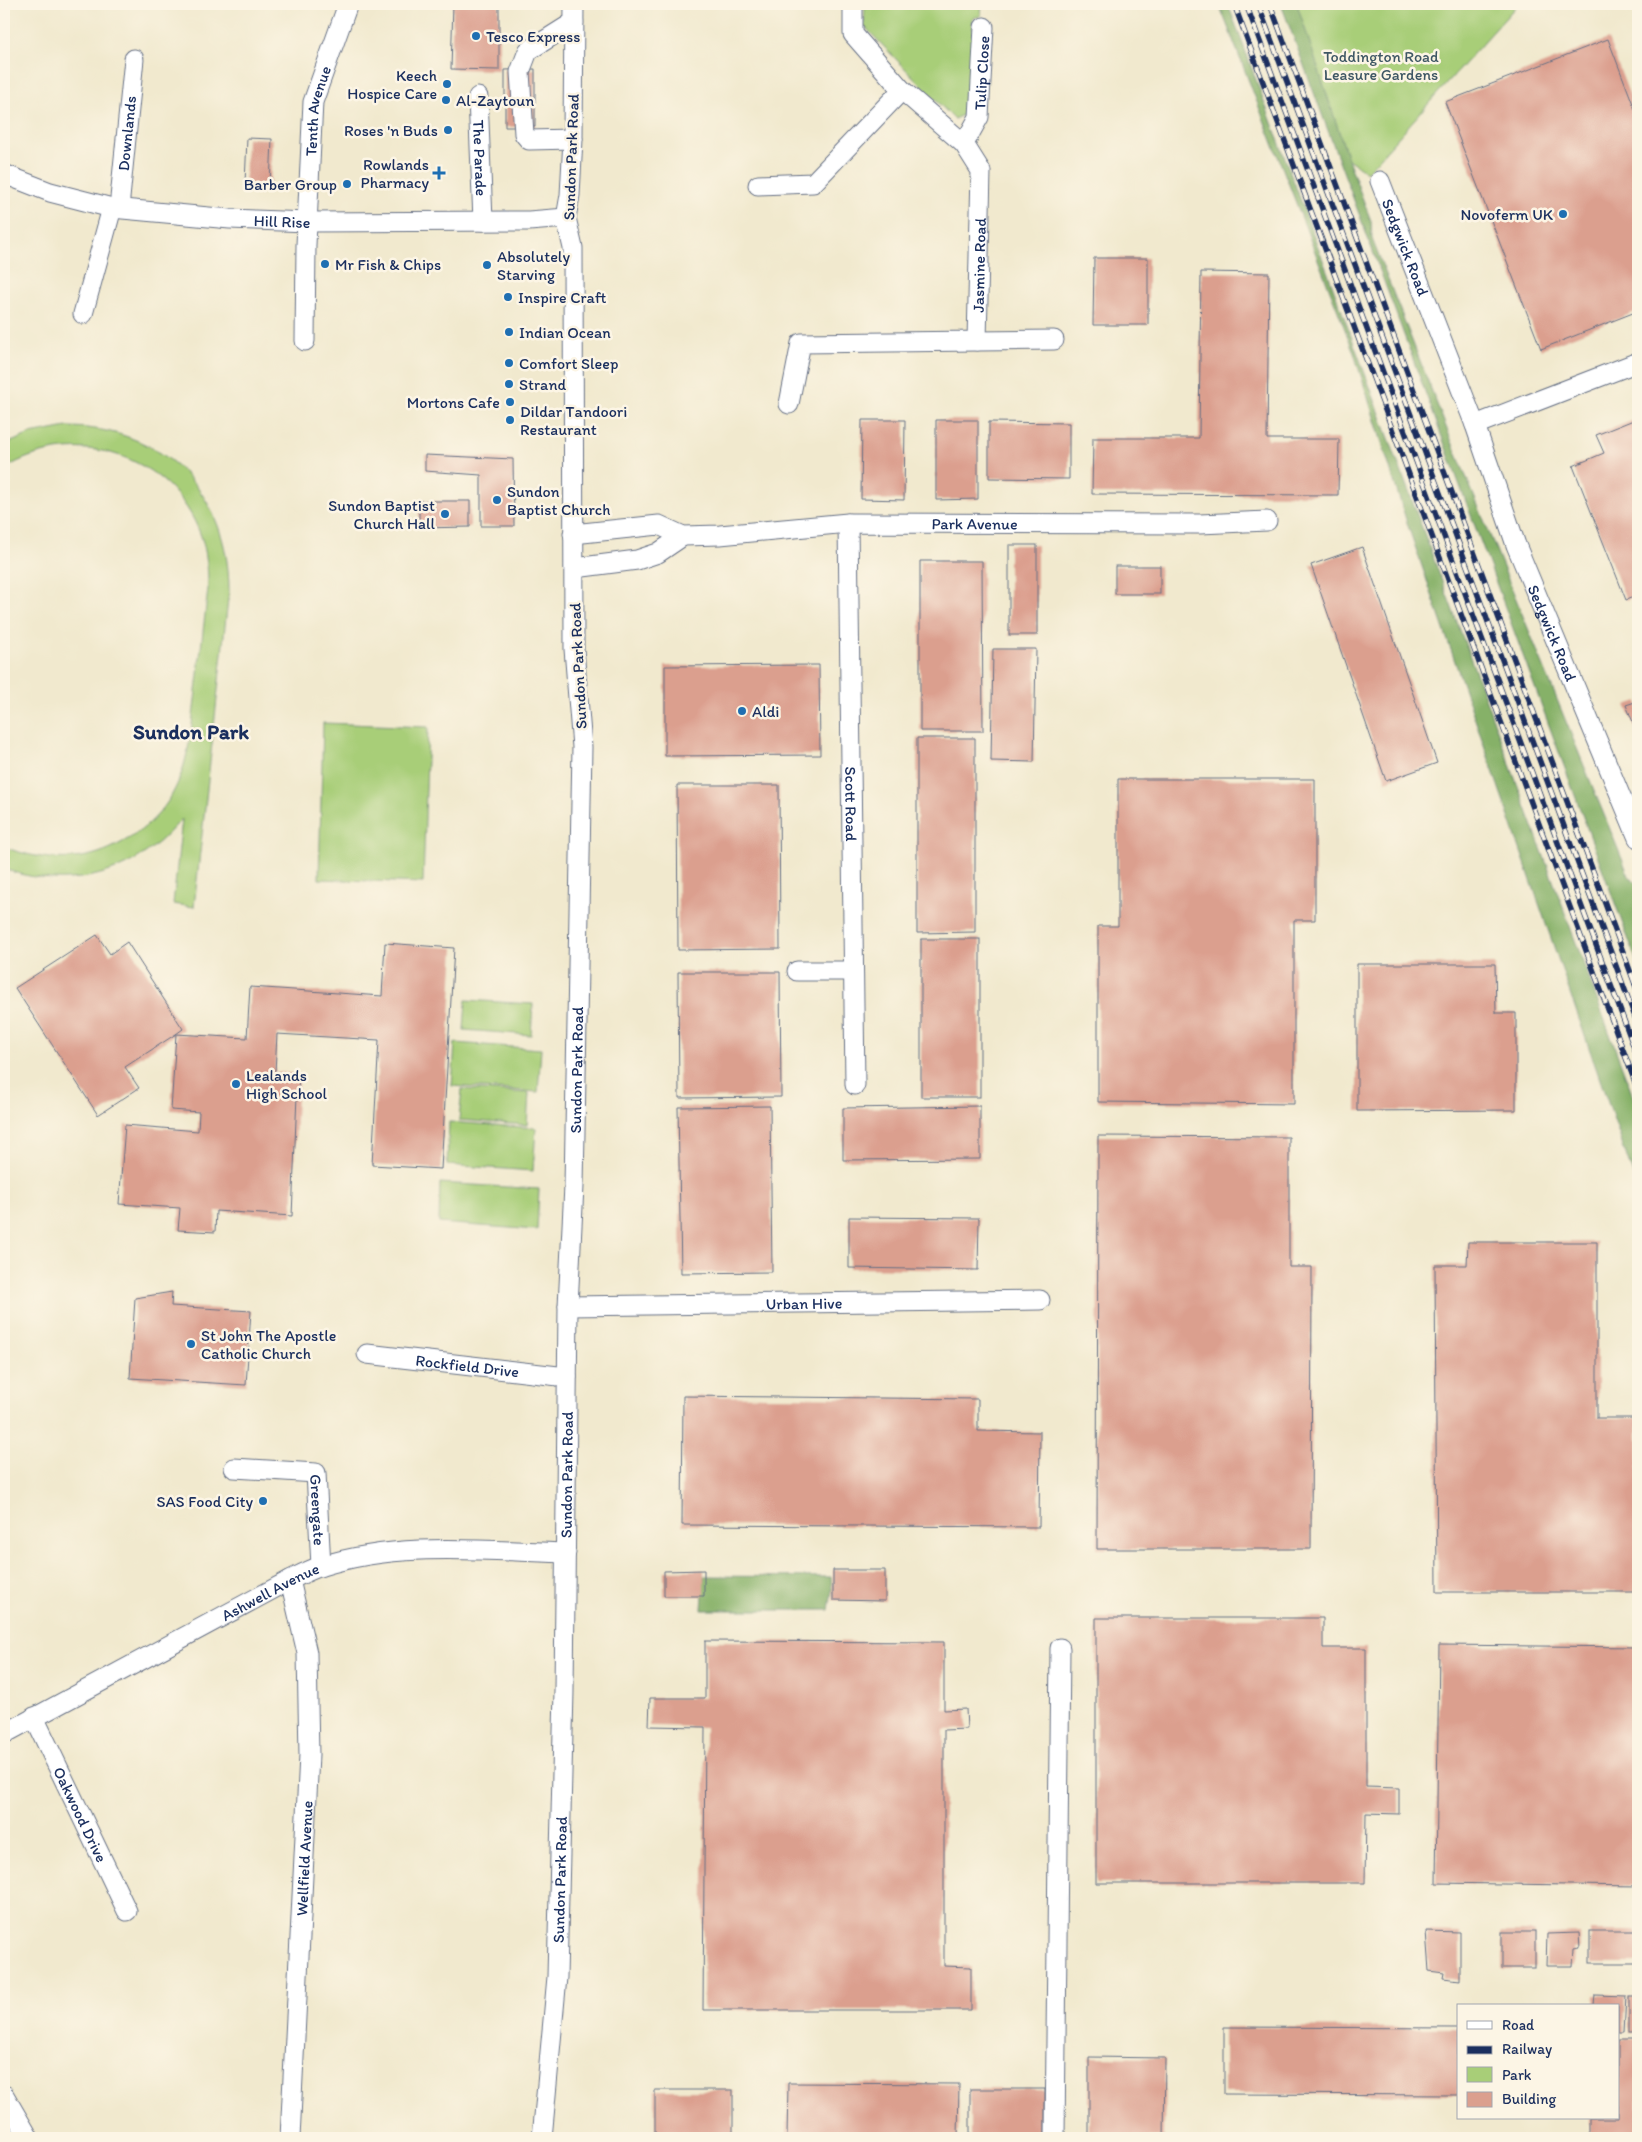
<svg xmlns="http://www.w3.org/2000/svg" width="1642" height="2142" viewBox="0 0 1642 2142" font-family="Itim,sans-serif">
<rect width="100%" height="100%" fill="#fcf5e5"/>
<filter id="ink" filterUnits="userSpaceOnUse"><feTurbulence type="fractalNoise" baseFrequency=".02" numOctaves="2"/><feDisplacementMap in="SourceGraphic" scale="10" xChannelSelector="R" yChannelSelector="G"/><feConvolveMatrix kernelMatrix="1 2 1 2 8 2 1 2 1" color-interpolation-filters="sRGB"/></filter>
<filter id="wash" filterUnits="userSpaceOnUse"><feTurbulence type="fractalNoise" baseFrequency=".0096" numOctaves="4" result="noise"/><feDisplacementMap in="SourceGraphic" scale="20" xChannelSelector="R" yChannelSelector="G"/><feGaussianBlur stdDeviation="1.12" result="paint"/><feColorMatrix in="noise" values="0 0 0 0 0 0 0 0 0 0 0 0 0 0 0 0 0 1.4 0 .05"/><feComposite in="paint" operator="in"/></filter>
<g filter="url(#wash)">
<rect width="100%" height="100%" fill="#f1e9ce"/>
<g fill="#a8ce78" stroke="#627e6b">
<polygon points="865,4 982,4 981,16 973,18 971,111 954,119 864,26"/>
<polygon points="1296,4 1518,4 1367,172 1348,159"/>
<path d="M67,427C164,427 229,494 229,590L194,907L173,904L182,819C172,829 163,840 152,848C109,882 54,887 4,869V847C38,860 77,864 111,848C183,814 188,762 196,691C200,657 204,623 208,589C208,570 207,553 201,536C171,454 76,425 4,469V445L30,434Z"/>
<polygon points="323,723 428,727 423,883 319,879"/>
<polygon points="466,1000 533,1004 531,1035 464,1030"/>
<polygon points="455,1043 541,1049 538,1092 452,1086"/>
<polygon points="462,1089 529,1093 527,1125 459,1120"/>
<polygon points="449,1122 536,1128 533,1171 447,1165"/>
<polygon points="440,1183 539,1189 537,1230 439,1223"/>
</g>
<g fill="#86b168" stroke="#507063">
<polygon points="1219,4 1228,4 1638,1110 1638,1189 1408,526 1353,350"/>
<polygon points="1281,4 1297,4 1348,159 1371,221 1372,239 1450,437 1629,876 1638,886 1638,965"/>
<polygon points="704,1576 831,1577 832,1590 829,1610 702,1610"/>
</g>
<g id="blocks">
<g fill="#db9f8e">
<polygon points="453,4 499,4 499,70 451,69"/>
<polygon points="1608,39 1638,117 1638,311 1541,349 1445,102"/>
<polygon points="535,69 535,127 505,127 505,70"/>
<polygon points="247,138 272,139 270,185 245,183"/>
<polygon points="1094,258 1148,258 1148,325 1093,325"/>
<polygon points="1201,272 1269,273 1267,439 1339,439 1338,495 1092,494 1093,438 1199,438"/>
<polygon points="1636,419 1638,425 1638,595 1626,600 1573,466 1604,453 1596,435"/>
<polygon points="862,420 905,420 904,500 861,499"/>
<polygon points="936,420 978,420 978,499 936,500"/>
<polygon points="989,422 1069,423 1069,479 989,478"/>
<polygon points="425,455 513,459 514,526 481,526 481,475 425,471"/>
<polygon points="419,501 470,501 470,527 419,528"/>
<rect x="1009" y="545" width="28" height="90"/>
<polygon points="1362,547 1437,763 1386,781 1311,565"/>
<polygon points="920,561 982,561 983,731 920,731"/>
<rect x="1115" y="566" width="45" height="28"/>
<polygon points="993,649 1036,649 1034,762 991,761"/>
<polygon points="819,665 820,755 665,756 665,666"/>
<polygon points="1638,701 1638,731 1637,732 1626,705"/>
<polygon points="917,738 975,738 975,932 917,933"/>
<polygon points="1118,779 1315,779 1315,920 1294,920 1294,1104 1098,1102 1098,926 1118,926"/>
<polygon points="677,785 779,785 780,949 678,950"/>
<polygon points="97,935 110,954 127,942 183,1029 176,1034 247,1038 250,987 382,996 385,943 454,948 441,1169 372,1165 379,1040 277,1034 275,1072 299,1074 299,1082 297,1095 292,1216 216,1211 215,1232 178,1230 180,1208 119,1204 125,1125 198,1131 199,1112 171,1110 176,1034 125,1067 139,1088 98,1115 15,988"/>
<rect x="921" y="939" width="59" height="158"/>
<polygon points="1357,964 1495,964 1496,1013 1516,1013 1516,1110 1357,1111"/>
<polygon points="678,972 780,972 781,1097 679,1098"/>
<polygon points="770,1106 772,1272 681,1273 678,1107"/>
<polygon points="980,1106 980,1159 843,1160 843,1108"/>
<polygon points="1098,1136 1289,1137 1289,1267 1312,1267 1311,1549 1097,1549"/>
<polygon points="849,1217 979,1218 978,1270 849,1268"/>
<polygon points="1468,1242 1597,1242 1597,1418 1638,1418 1638,1592 1437,1592 1435,1265 1467,1265"/>
<polygon points="172,1292 171,1306 251,1311 246,1385 130,1378 135,1298"/>
<polygon points="683,1396 978,1399 978,1431 1040,1432 1039,1527 682,1525"/>
<polygon points="704,1570 704,1596 664,1596 664,1571"/>
<polygon points="833,1570 885,1570 885,1601 833,1600"/>
<polygon points="1096,1618 1323,1618 1323,1648 1366,1648 1366,1787 1399,1788 1399,1814 1366,1813 1365,1883 1096,1883"/>
<polygon points="705,1641 944,1642 944,1710 966,1709 967,1729 944,1730 944,1966 971,1967 971,2010 703,2010 705,1727 649,1726 650,1698 705,1698"/>
<polygon points="1439,1645 1638,1647 1638,1886 1436,1883"/>
<polygon points="1426,1931 1460,1932 1460,1980 1443,1978 1444,1973 1429,1971"/>
<rect x="1590" y="1931" width="48" height="32"/>
<rect x="1502" y="1932" width="33" height="36"/>
<polygon points="1579,1933 1580,1948 1574,1949 1573,1966 1546,1966 1547,1934"/>
<polygon points="1595,1995 1626,1996 1624,2032 1618,2032 1618,2006 1594,2006"/>
<rect x="1629" y="1997" width="9" height="36"/>
<polygon points="1224,2027 1458,2028 1458,2095 1224,2094"/>
<polygon points="1618,2039 1638,2039 1638,2138 1589,2138 1589,2118 1618,2118"/>
<polygon points="1089,2057 1165,2058 1164,2138 1089,2138"/>
<polygon points="788,2083 959,2084 958,2138 787,2138"/>
<rect x="970" y="2089" width="75" height="49"/>
<rect x="655" y="2090" width="78" height="48"/>
</g>
</g>
</g>
<g filter="url(#ink)">
<use href="#blocks" fill-opacity="0" stroke="#667085" stroke-width="1"/>
<g fill="none" stroke-linecap="round" stroke-linejoin="round">
<defs>
<g id="minor">
<path id="s1" d="M478,97L483,221"/>
<polyline points="573,139 529,140 524,134 520,72 528,51 574,22"/>
<path id="s2" d="M964,144L979,117L984,27"/>
<path id="s3" d="M4,174L50,192L112,208L230,219L308,222L529,221L566,218"/>
<path id="s4" d="M1380,181L1475,425L1638,362"/>
<polyline points="758,185 813,183 902,90"/>
<path id="s5" d="M119,208L134,59"/>
<polyline points="83,314 112,208"/>
<path id="s6" d="M305,341L306,245L313,102L348,4"/>
<polyline points="977,341 1054,340"/>
<path id="s7" d="M789,404L801,343L977,341L981,171L964,144L902,90L853,34V4"/>
<path id="s8" d="M1475,425L1516,545L1638,838"/>
<path id="s9" d="M848,523L855,1085"/>
<path id="s10" d="M573,534L659,525L683,536L720,535L848,523L1200,524L1267,521"/>
<polyline points="575,568 637,560 658,553 683,536"/>
<polyline points="797,971 853,971"/>
<path id="s11" d="M568,1306L1040,1300"/>
<path id="s12" d="M367,1354L567,1377"/>
<path id="s13" d="M234,1468L316,1473L321,1566"/>
<path id="s14" d="M34,1717L127,1911"/>
<path id="s15" d="M4,1734L290,1580C300,1575 311,1569 322,1566C400,1541 485,1551 566,1553"/>
<polyline points="4,2095 29,2138"/>
<path id="s16" d="M290,2138L309,1755L307,1653L290,1580"/>
<path id="s17" d="M542,2138L557,1977L564,1691L568,1306L574,1186L582,747L574,649L573,248L566,218L570,195L573,139L574,4"/>
<polyline points="1055,2138 1060,1648"/>
</g>
</defs>
<use href="#minor" stroke="#667085" stroke-width="21"/>
<use href="#minor" stroke="#fff" stroke-width="19"/>
<defs>
<g id="rail">
<polyline points="1234,4 1638,1090"/>
<polyline points="1246,4 1638,1058"/>
<polyline points="1258,4 1638,1025"/>
<polyline points="1270,4 1638,992"/>
</g>
</defs>
<use href="#rail" stroke="#1b2f5e" stroke-width="5.5"/>
<use href="#rail" stroke="#fcf5e5" stroke-width="4" stroke-dasharray="11" stroke-linecap="butt"/>
</g>
</g>
<g fill="#1f6fb2" stroke="#fcf5e5" stroke-width="2">
<circle cx="476" cy="36" r="5"/>
<circle cx="447" cy="84" r="5"/>
<circle cx="446" cy="100" r="5"/>
<circle cx="448" cy="130" r="5"/>
<path d="M436.5 165.5h5v5h5v5h-5v5h-5v-5h-5v-5h5z"/>
<circle cx="347" cy="184" r="5"/>
<circle cx="1563" cy="214" r="5"/>
<circle cx="325" cy="264" r="5"/>
<circle cx="487" cy="265" r="5"/>
<circle cx="508" cy="297" r="5"/>
<circle cx="509" cy="332" r="5"/>
<circle cx="509" cy="363" r="5"/>
<circle cx="509" cy="384" r="5"/>
<circle cx="510" cy="402" r="5"/>
<circle cx="510" cy="420" r="5"/>
<circle cx="497" cy="500" r="5"/>
<circle cx="445" cy="514" r="5"/>
<circle cx="742" cy="711" r="5"/>
<circle cx="236" cy="1084" r="5"/>
<circle cx="191" cy="1344" r="5"/>
<circle cx="263" cy="1501" r="5"/>
</g>
<g text-anchor="middle" dominant-baseline="central" stroke-width="5" stroke-linejoin="round" paint-order="stroke">
<g font-size="16" fill="#1b2f5e" stroke="#fcf5e5" text-anchor="start">
<text x="486" y="36">Tesco Express</text>
<text x="437" y="75" text-anchor="end">Keech<tspan x="437" dy="18">Hospice Care</tspan></text>
<text x="456" y="100">Al-Zaytoun</text>
<text x="438" y="130" text-anchor="end">Roses 'n Buds</text>
<text x="429" y="164" text-anchor="end">Rowlands<tspan x="429" dy="18">Pharmacy</tspan></text>
<text x="337" y="184" text-anchor="end">Barber Group</text>
<text x="1553" y="214" text-anchor="end">Novoferm UK</text>
<text x="497" y="256">Absolutely<tspan x="497" dy="18">Starving</tspan></text>
<text x="335" y="264">Mr Fish &amp; Chips</text>
<text x="518" y="297">Inspire Craft</text>
<text x="519" y="332">Indian Ocean</text>
<text x="519" y="363">Comfort Sleep</text>
<text x="519" y="384">Strand</text>
<text x="500" y="402" text-anchor="end">Mortons Cafe</text>
<text x="520" y="411">Dildar Tandoori<tspan x="520" dy="18">Restaurant</tspan></text>
<text x="507" y="491">Sundon<tspan x="507" dy="18">Baptist Church</tspan></text>
<text x="435" y="505" text-anchor="end">Sundon Baptist<tspan x="435" dy="18">Church Hall</tspan></text>
<text x="752" y="711">Aldi</text>
<text x="246" y="1075">Lealands<tspan x="246" dy="18">High School</tspan></text>
<text x="201" y="1335">St John The Apostle<tspan x="201" dy="18">Catholic Church</tspan></text>
<text x="253" y="1501" text-anchor="end">SAS Food City</text>
</g>
<g font-size="16" fill="#3e5764" stroke="#fcf5e5">
<text x="1381" y="56">Toddington Road<tspan x="1381" dy="18">Leasure Gardens</tspan></text>
</g>
<g font-size="16" fill="#1b2f5e" stroke="#fcf5e5">
<text stroke="none"><textPath href="#s2" startOffset="75">Tulip Close</textPath></text>
<text stroke="none"><textPath href="#s6" startOffset="231">Tenth Avenue</textPath></text>
<text stroke="none"><textPath href="#s5" startOffset="75">Downlands</textPath></text>
<text transform="translate(571 157) rotate(-88)">Sundon Park Road</text>
<text stroke="none"><textPath href="#s1" startOffset="61">The Parade</textPath></text>
<text stroke="none"><textPath href="#s3" startOffset="284">Hill Rise</textPath></text>
<text stroke="none"><textPath href="#s4" startOffset="71">Sedgwick Road</textPath></text>
<text stroke="none"><textPath href="#s7" startOffset="314">Jasmine Road</textPath></text>
<text stroke="none"><textPath href="#s10" startOffset="405">Park Avenue</textPath></text>
<text stroke="none"><textPath href="#s8" startOffset="222">Sedgwick Road</textPath></text>
<text transform="translate(578 666) rotate(-93)">Sundon Park Road</text>
<text stroke="none"><textPath href="#s9" startOffset="281">Scott Road</textPath></text>
<text stroke="none"><textPath href="#s17" startOffset="1069">Sundon Park Road</textPath></text>
<text stroke="none"><textPath href="#s11" startOffset="236">Urban Hive</textPath></text>
<text stroke="none"><textPath href="#s12" startOffset="101">Rockfield Drive</textPath></text>
<text stroke="none"><textPath href="#s17" startOffset="664">Sundon Park Road</textPath></text>
<text stroke="none"><textPath href="#s13" startOffset="119">Greengate</textPath></text>
<text stroke="none"><textPath href="#s15" startOffset="302">Ashwell Avenue</textPath></text>
<text stroke="none"><textPath href="#s14" startOffset="108">Oakwood Drive</textPath></text>
<text stroke="none"><textPath href="#s16" startOffset="280">Wellfield Avenue</textPath></text>
<text stroke="none"><textPath href="#s17" startOffset="259">Sundon Park Road</textPath></text>
</g>
<g font-size="21" font-weight="bold" fill="#1b2f5e" stroke="#fcf5e5">
<text x="191" y="731">Sundon Park</text>
</g>
</g>
<rect width="1642" height="2142" fill="none" stroke="#fcf5e5" stroke-width="20"/>
<rect x="1457" y="2004" width="162" height="115" fill="#fcf5e5" stroke="#a2a6af"/>
<rect x="1467" y="2021" width="25" height="8" fill="#ffffff" stroke="#a2a6af"/>
<text x="1502" y="2030" font-size="15" fill="#1b2f5e">Road</text>
<rect x="1467" y="2046" width="25" height="8" fill="#1b2f5e" stroke="#a2a6af"/>
<text x="1502" y="2054" font-size="15" fill="#1b2f5e">Railway</text>
<rect x="1467" y="2067" width="25" height="15" fill="#a8ce78" stroke="#a2a6af"/>
<text x="1502" y="2080" font-size="15" fill="#1b2f5e">Park</text>
<rect x="1467" y="2092" width="25" height="15" fill="#db9f8e" stroke="#a2a6af"/>
<text x="1502" y="2104" font-size="15" fill="#1b2f5e">Building</text>
</svg>
